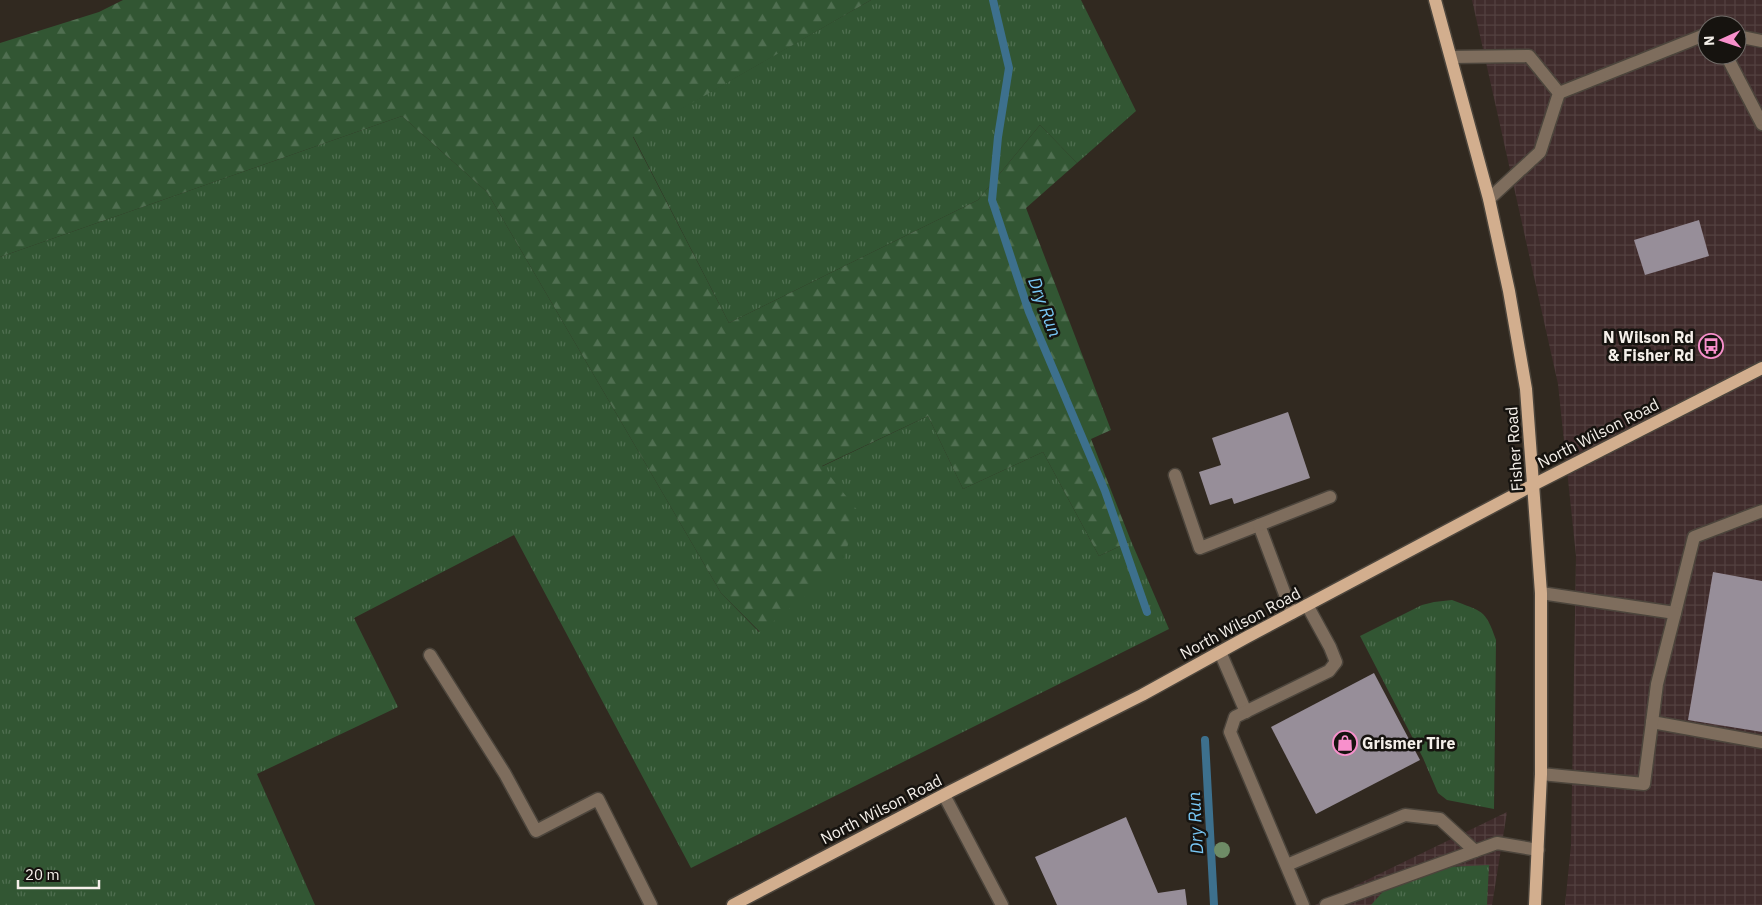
<svg xmlns="http://www.w3.org/2000/svg" width="1762" height="905" viewBox="0 0 1762 905" font-family="'IBM Plex Sans',sans-serif">
<defs>
<pattern id="industrial-grid" width="8" height="8" patternUnits="userSpaceOnUse" patternTransform="scale(1.25)"><rect width="8" height="8" fill="#402c2c"/><path d="M0 4h8M4 0v8" fill="none" stroke="#534140"/></pattern>
<pattern id="grass-tufts" width="24" height="20" patternUnits="userSpaceOnUse" patternTransform="scale(1.25)"><rect width="24" height="20" fill="#325633"/><path d="M3 7l-1-3M5 7V3M7 7l1-3M15 17l-1-3M17 17v-4M19 17l1-3" fill="none" stroke="#506f51"/></pattern>
<pattern id="forest-firs" width="22" height="20" patternUnits="userSpaceOnUse" patternTransform="scale(1.25)"><rect width="22" height="20" fill="#325633"/><path d="M5 1l3.5 6h-7zM16 11l3.5 6h-7z" fill="#506f51"/></pattern>
</defs>
<rect width="100%" height="100%" fill="#312920"/>
<g fill="url(#industrial-grid)" fill-rule="evenodd">
<path d="M1472,0H1762V905H1565L1571,845L1576,556L1558,384ZM1707,25H1737V55H1707Z"/>
<polygon points="1507,812 1492,905 1315,905"/>
</g>
<g fill="url(#grass-tufts)">
<polygon points="871,0 1081,0 1136,111 1077,163 1040,125 978,200 729,323 633,136"/>
<polygon points="402,116 487,192 721,593 759,632 857,511 821,467 928,416 963,489 1043,452 1099,556 1131,541 1169,629 691,868 514,535 354,618 398,707 257,774 315,905 0,905 0,257"/>
<path d="M1452,600C1482,612 1485,608 1496,640L1494,809L1447,800L1438,793L1423,758L1360,636L1422,605L1434,602Z"/>
<polygon points="1489,865 1487,905 1371,905 1388,886 1448,867"/>
</g>
<polygon fill="url(#forest-firs)" points="123,0 871,0 633,137 729,323 978,200 1040,125 1077,163 1026,208 1111,430 1091,439 1131,541 1099,556 1043,452 963,489 928,416 822,466 858,511 841,568 760,632 721,593 487,192 402,116 0,257 0,43 99,12"/>
<g fill="none" stroke-linecap="round" stroke-linejoin="round">
<g stroke="#3d708d" stroke-width="8">
<polyline points="993,0 1009,68 998,137 992,200 1029,312 1105,491 1147,612"/>
<polyline points="1205,740 1214,905"/>
</g>
</g>
<g fill="#978e99">
<polygon points="1699,220 1709,256 1645,275 1634,240"/>
<polygon points="1288,412 1310,478 1234,504 1232,498 1210,505 1199,472 1221,465 1212,438"/>
<polygon points="1713,572 1762,581 1762,732 1688,720"/>
<polygon points="1374,673 1420,760 1316,814 1271,727"/>
<polygon points="1126,817 1158,893 1185,889 1187,905 1057,905 1035,857"/>
</g>
<g fill="none" stroke-linecap="round" stroke-linejoin="round">
<defs>
<g id="minor">
<polyline points="1737,36 1762,41"/>
<polyline points="1726,55 1762,124"/>
<polyline points="1451,57 1529,56 1559,93 1540,152 1489,199"/>
<polyline points="1559,93 1707,34"/>
<polyline points="1175,475 1200,548 1259,525 1292,613"/>
<polyline points="1259,525 1330,497"/>
<polyline points="1541,593 1675,613 1694,537 1762,511"/>
<polyline points="1220,652 1246,712"/>
<polyline points="430,655 505,774 536,831 598,799 651,905"/>
<polyline points="1652,722 1762,742"/>
<polyline points="1541,774 1644,784 1657,684 1675,613"/>
<polyline points="944,795 1002,905"/>
<polyline points="1287,865 1405,815 1440,819 1475,851"/>
<polyline points="1303,905 1230,732 1235,717 1329,671 1336,662 1330,647 1307,605"/>
<polyline points="1326,905 1497,843 1538,850"/>
</g>
<g id="major">
<polyline points="1435,0 1489,199 1509,291 1526,389 1541,593 1541,774 1535,905"/>
<polyline points="733,905 951,791 1142,695 1247,637 1533,485 1762,368"/>
</g>
</defs>
<use href="#minor" stroke="#4c453c" stroke-width="15"/>
<use href="#major" stroke="#4c453c" stroke-width="15"/>
<use href="#minor" stroke="#7e6d5d" stroke-width="12"/>
<use href="#major" stroke="#d2ae8e" stroke-width="12"/>
</g>
<circle fill="#6e8b66" cx="1222" cy="850" r="8"/>
<defs>
<symbol id="bus-ring" viewBox="-11 -11 22 22"><circle r="9.5" fill="#16130f" stroke="#f890cc" stroke-width="1.5"/><path d="M-5-6H5V4H4V6H2V4H-2V6H-4V4H-5ZM-3.5-4V0h7V-4ZM-3.5 1.2v1.5H-2V1.2ZM2 1.2v1.5H3.5V1.2Z" fill="#f890cc"/></symbol>
<symbol id="shop-ring" viewBox="-11 -11 22 22"><circle r="9.5" fill="#16130f" stroke="#f890cc" stroke-width="1.5"/><path d="M-5-2.5h2.3a2.7 3.5 0 0 1 5.4 0H5L5.5 6h-11ZM-1.5-2.5h3a1.5 2.3 0 0 0-3 0Z" fill="#f890cc"/></symbol>
</defs>
<g fill-rule="evenodd">
<use href="#bus-ring" x="1697" y="332" width="28" height="28"/>
<use href="#shop-ring" x="1331" y="729" width="28" height="28"/>
</g>
<g text-anchor="middle" dominant-baseline="central" stroke-width="5" stroke-linejoin="round" paint-order="stroke">
<g font-size="16" font-weight="bold" fill="#f5f0ea" stroke="#16130f" text-anchor="end">
<text x="1694" y="337">N Wilson Rd<tspan x="1694" dy="18">&amp; Fisher Rd</tspan></text>
<text x="1362" y="743" text-anchor="start">Grismer Tire</text>
</g>
<g font-size="16" fill="#f5f0ea" stroke="#16130f">
<text transform="translate(1598 433) rotate(-27)">North Wilson Road</text>
<text transform="translate(1514 449) rotate(-94)">Fisher Road</text>
<text transform="translate(1240 623) rotate(-28)">North Wilson Road</text>
<text transform="translate(881 809) rotate(-27)">North Wilson Road</text>
</g>
<g font-size="18" font-style="italic" fill="#79c8f6" stroke="#16130f">
<text transform="translate(1045 307) rotate(69)">Dry Run</text>
<text transform="translate(1195 823) rotate(-93)">Dry Run</text>
</g>
</g>
<g transform="translate(1722 40) rotate(267)"><circle r="24" fill="#16130f" stroke="#6f6b67"/>
<path d="M0-4L9 19L0 12L-9 19Z" fill="#f890cc"/>
<text y="-8" font-size="14" font-weight="bold" text-anchor="middle" fill="#f5f0ea">N</text>
</g>
<path d="M18 880v8h81v-8" fill="none" stroke="#f5f0ea" stroke-width="2.5"/>
<text x="25" y="880" font-size="15" fill="#f5f0ea" stroke="#16130f" stroke-width="4" paint-order="stroke">20 m</text>
</svg>
